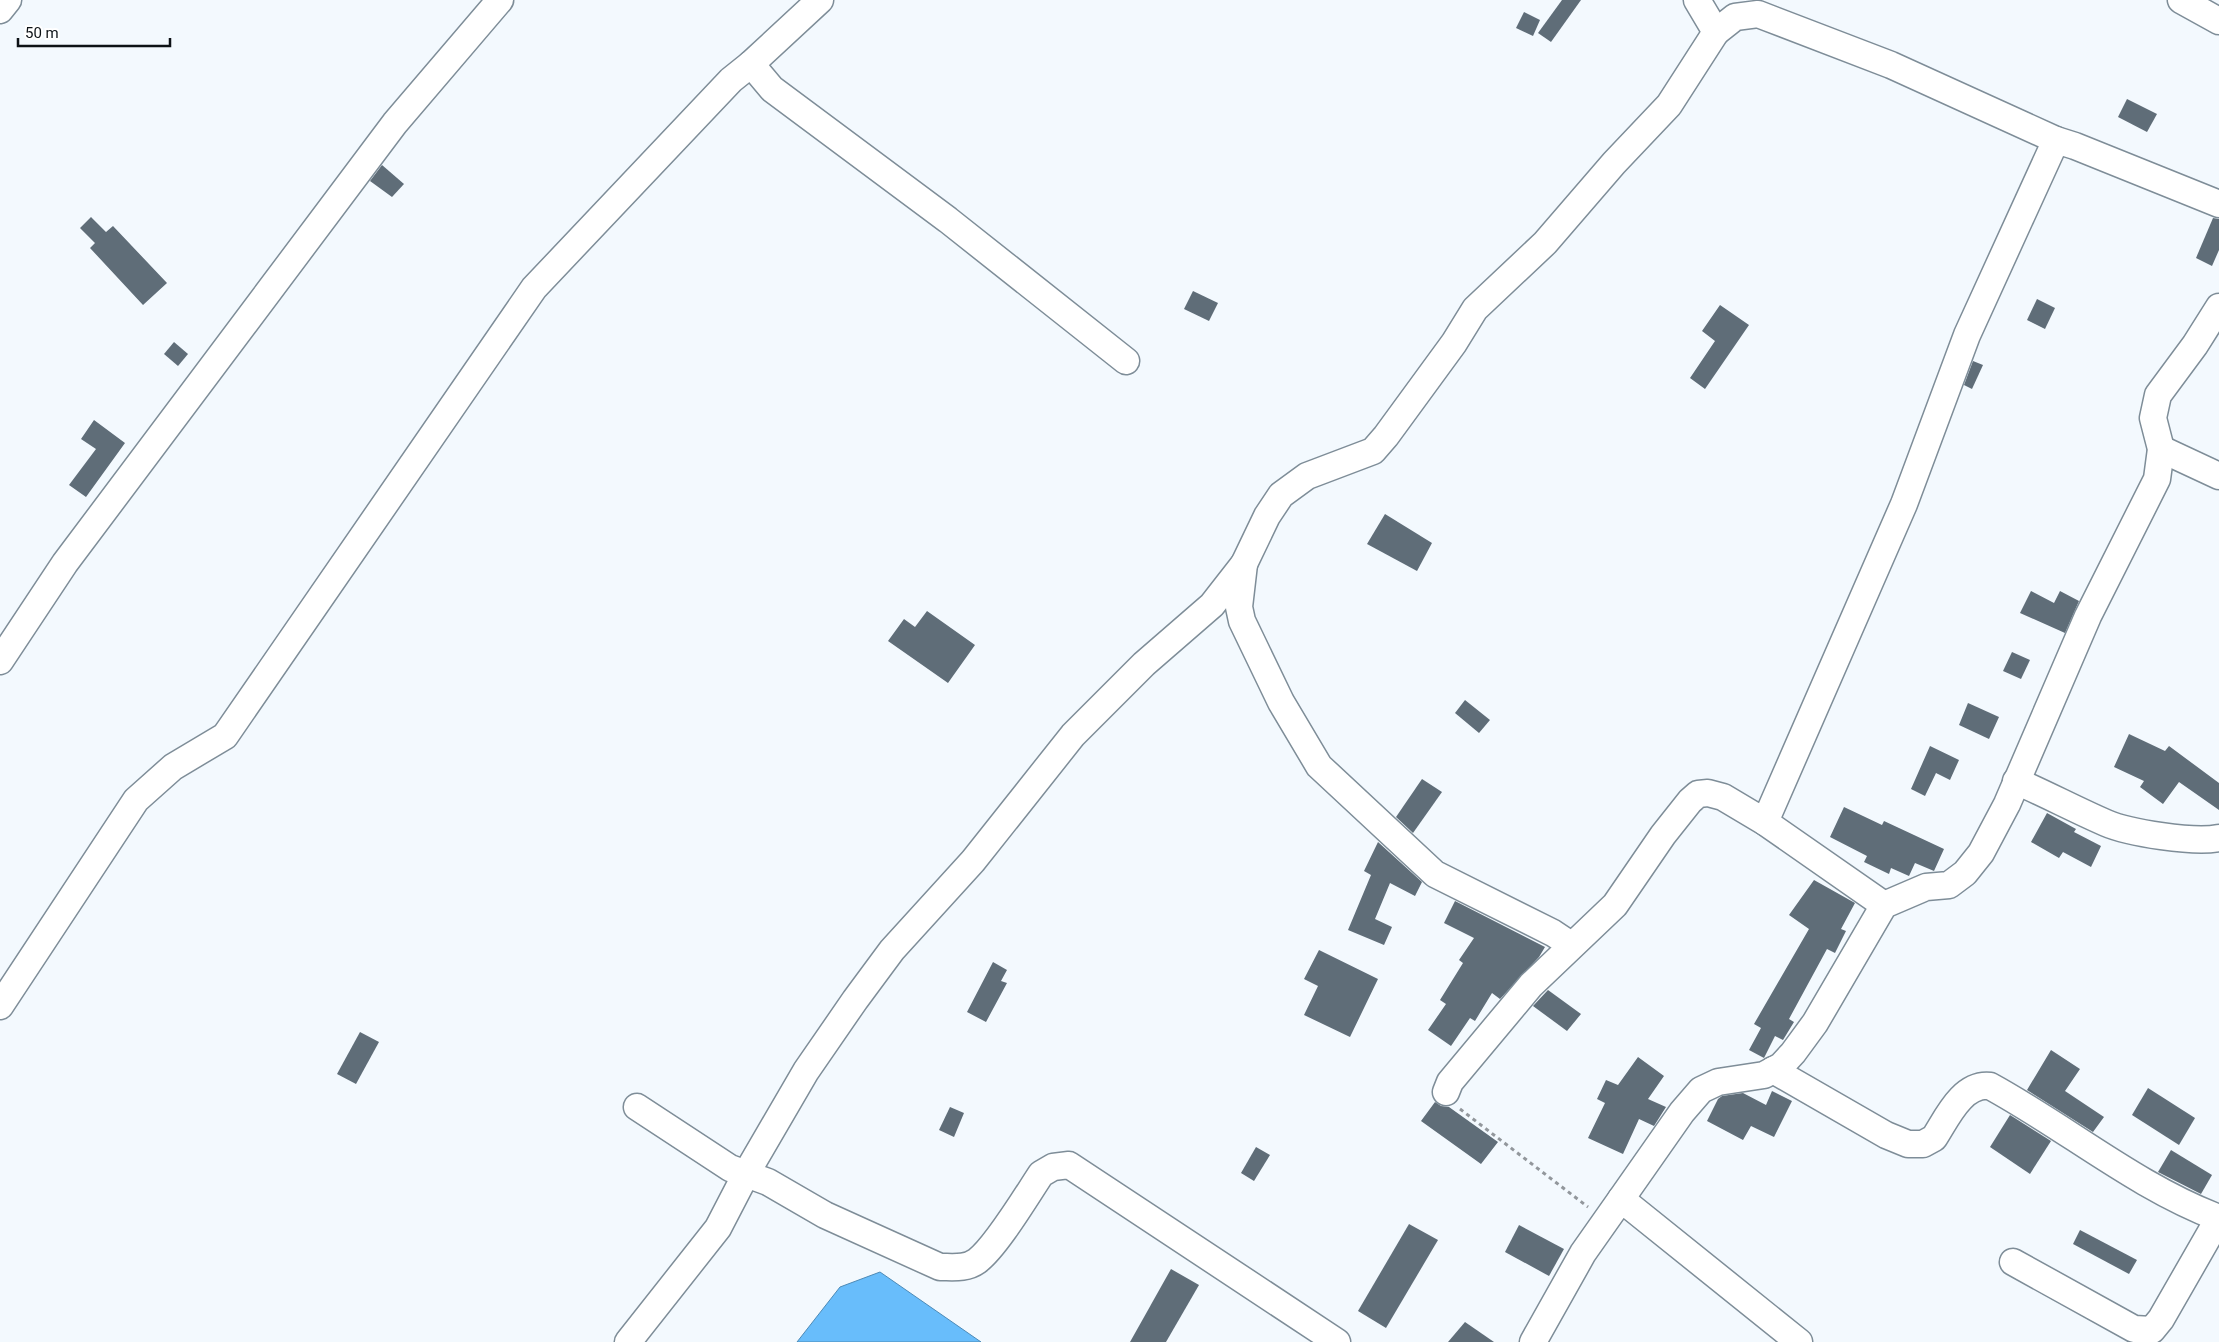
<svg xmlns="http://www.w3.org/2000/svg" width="2219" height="1342" viewBox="0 0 2219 1342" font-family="Roboto,sans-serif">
<rect width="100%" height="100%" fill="#f3f9fe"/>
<polygon fill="#68bdfb" stroke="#4d8ab6" points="880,1272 981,1342 797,1342 840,1287"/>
<g fill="#5f6d78">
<polygon points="1562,0 1581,0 1551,42 1538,33"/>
<polygon points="1524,12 1540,20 1533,36 1516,28"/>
<polygon points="2127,99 2157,114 2147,132 2118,117"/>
<polygon points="382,165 404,184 392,197 370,181"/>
<polygon points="91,217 106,232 113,226 167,283 143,305 90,248 95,243 80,228"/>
<polygon points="2213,218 2219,219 2219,250 2212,266 2196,258"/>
<polygon points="1193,291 1218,303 1209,321 1184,309"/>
<polygon points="2037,299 2055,308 2045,329 2027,320"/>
<polygon points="1720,305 1749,325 1705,389 1690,378 1715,341 1702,331"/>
<polygon points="174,342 188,354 178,366 164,354"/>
<polygon points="1973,361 1983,365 1972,389 1964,385"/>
<polygon points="94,420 125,443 86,497 69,485 96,449 81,439"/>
<polygon points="1385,514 1432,543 1417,571 1367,544"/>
<polygon points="2031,591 2054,603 2060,591 2079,601 2065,633 2020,613"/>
<polygon points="927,611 975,645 948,683 888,641 904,619 915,627"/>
<polygon points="2012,652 2030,660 2021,679 2003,671"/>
<polygon points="1465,700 1490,720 1479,733 1455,713"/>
<polygon points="1968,703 1999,717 1989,739 1959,725"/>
<polygon points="2129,734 2165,751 2169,746 2219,783 2219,810 2179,782 2163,804 2140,787 2144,781 2114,767"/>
<polygon points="1930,746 1959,760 1950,780 1936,773 1925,796 1911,789"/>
<polygon points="1422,779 1442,792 1413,833 1396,817"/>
<polygon points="1844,807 1882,825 1884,821 1944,849 1934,871 1915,863 1909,876 1891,868 1889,874 1864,862 1867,856 1830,837"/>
<polygon points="2047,813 2076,829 2074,832 2101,846 2091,867 2063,852 2059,858 2031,842"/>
<polygon points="1378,842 1422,882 1415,896 1390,883 1375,919 1392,927 1384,945 1348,930 1371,875 1364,871"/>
<polygon points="1814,880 1855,903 1841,929 1846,931 1835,953 1827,949 1789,1019 1794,1022 1783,1040 1775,1036 1764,1058 1749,1050 1761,1028 1754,1024 1809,929 1789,915"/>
<polygon points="1455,901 1545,947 1539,957 1500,999 1492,993 1475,1021 1470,1018 1451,1046 1428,1030 1446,1004 1440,1000 1463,963 1459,960 1474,938 1444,923"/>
<polygon points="1319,950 1378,979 1350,1037 1304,1015 1318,986 1304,979"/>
<polygon points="993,962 1007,970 1001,981 1007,983 986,1022 967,1012"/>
<polygon points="1548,990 1581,1014 1567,1031 1533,1006"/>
<polygon points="360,1032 379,1042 356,1084 337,1074"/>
<polygon points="2051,1050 2080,1069 2065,1091 2104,1117 2093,1132 2027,1090"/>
<polygon points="1638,1057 1664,1076 1648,1099 1666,1107 1654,1126 1639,1119 1623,1154 1588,1138 1605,1103 1597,1099 1606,1080 1618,1085"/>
<polygon points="2148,1088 2195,1118 2179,1145 2132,1115"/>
<polygon points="1772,1091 1792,1101 1774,1137 1751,1126 1743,1140 1707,1121 1718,1099 1722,1096 1743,1093 1766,1105"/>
<polygon points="1435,1102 1441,1106 1449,1107 1498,1142 1481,1164 1421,1121"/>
<polygon points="950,1107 964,1113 954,1137 939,1130"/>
<polygon points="2010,1115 2051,1141 2030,1174 1990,1147"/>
<polygon points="1256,1147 1270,1155 1254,1181 1241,1173"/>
<polygon points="2171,1150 2212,1175 2201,1194 2158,1172"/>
<polygon points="1409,1224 1438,1240 1386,1328 1358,1311"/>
<polygon points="1519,1225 1564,1249 1549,1276 1505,1252"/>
<polygon points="2080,1230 2137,1260 2129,1274 2073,1244"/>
<polygon points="1171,1269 1199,1285 1166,1342 1130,1342"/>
<polygon points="1465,1322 1494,1342 1448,1342"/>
</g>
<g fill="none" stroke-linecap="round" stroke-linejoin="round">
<defs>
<g id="minor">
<polyline points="820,0 751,64 772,89 948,220 1126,361"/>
<polyline points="2181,0 2219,21"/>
<polyline points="0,10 8,0"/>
<polyline points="1716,32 1735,17 1758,14 1891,65 2056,140"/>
<polyline points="2161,449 2219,476"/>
<polyline points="1244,564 1239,607 1242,621 1281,702 1319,766 1435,874 1553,933 1571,945"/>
<polyline points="0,661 65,563 395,123 500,0"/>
<path d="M2016,781C2046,794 2076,810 2106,823C2129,833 2194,843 2219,838"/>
<polyline points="1765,822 1904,504 1967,335 2056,140 2075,146 2219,204"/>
<polyline points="0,1006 136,800 173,767 225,736 534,288 731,80 751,64"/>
<path d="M1773,1070L1886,1135L1908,1144H1923L1934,1138C1947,1118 1962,1083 1990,1086C2067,1128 2137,1187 2219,1218L2161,1319L2152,1330L2134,1329L2013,1262"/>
<polyline points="1446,1092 1450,1082 1531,985 1615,905 1663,835 1690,801 1698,794 1708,793 1723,797 1765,822 1884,905"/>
<path d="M637,1107L730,1168L768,1182L825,1215L940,1267C953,1267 966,1269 977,1261C996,1247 1027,1195 1041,1174L1053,1167L1069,1165L1337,1342"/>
<polyline points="1621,1199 1682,1112 1701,1090 1718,1082 1764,1075 1781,1066 1793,1053 1815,1023 1884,905 1926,887 1949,885 1965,873 1981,853 2007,804 2088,616 2157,479 2161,449 2153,418 2158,395 2195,345 2219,307"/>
<polyline points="628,1342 718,1228 746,1174 806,1071 855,1000 892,950 973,861 1073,735 1144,664 1212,605 1244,564 1267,516 1281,495 1307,476 1373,451 1386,436 1454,343 1475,309 1545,243 1614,163 1669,105 1716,32 1697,0"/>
<polyline points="1533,1342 1583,1253 1621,1199 1799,1342"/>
</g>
</defs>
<use href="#minor" stroke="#7e8d98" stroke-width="29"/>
<polyline stroke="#92979c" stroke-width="3" stroke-dasharray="4 4" stroke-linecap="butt" points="1460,1109 1588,1207"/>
<use href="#minor" stroke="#fff" stroke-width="26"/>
</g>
<path d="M18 38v8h152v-8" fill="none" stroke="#0d1216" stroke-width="2.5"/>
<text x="25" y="38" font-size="15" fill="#0d1216" stroke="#ffffff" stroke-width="4" paint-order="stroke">50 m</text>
</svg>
